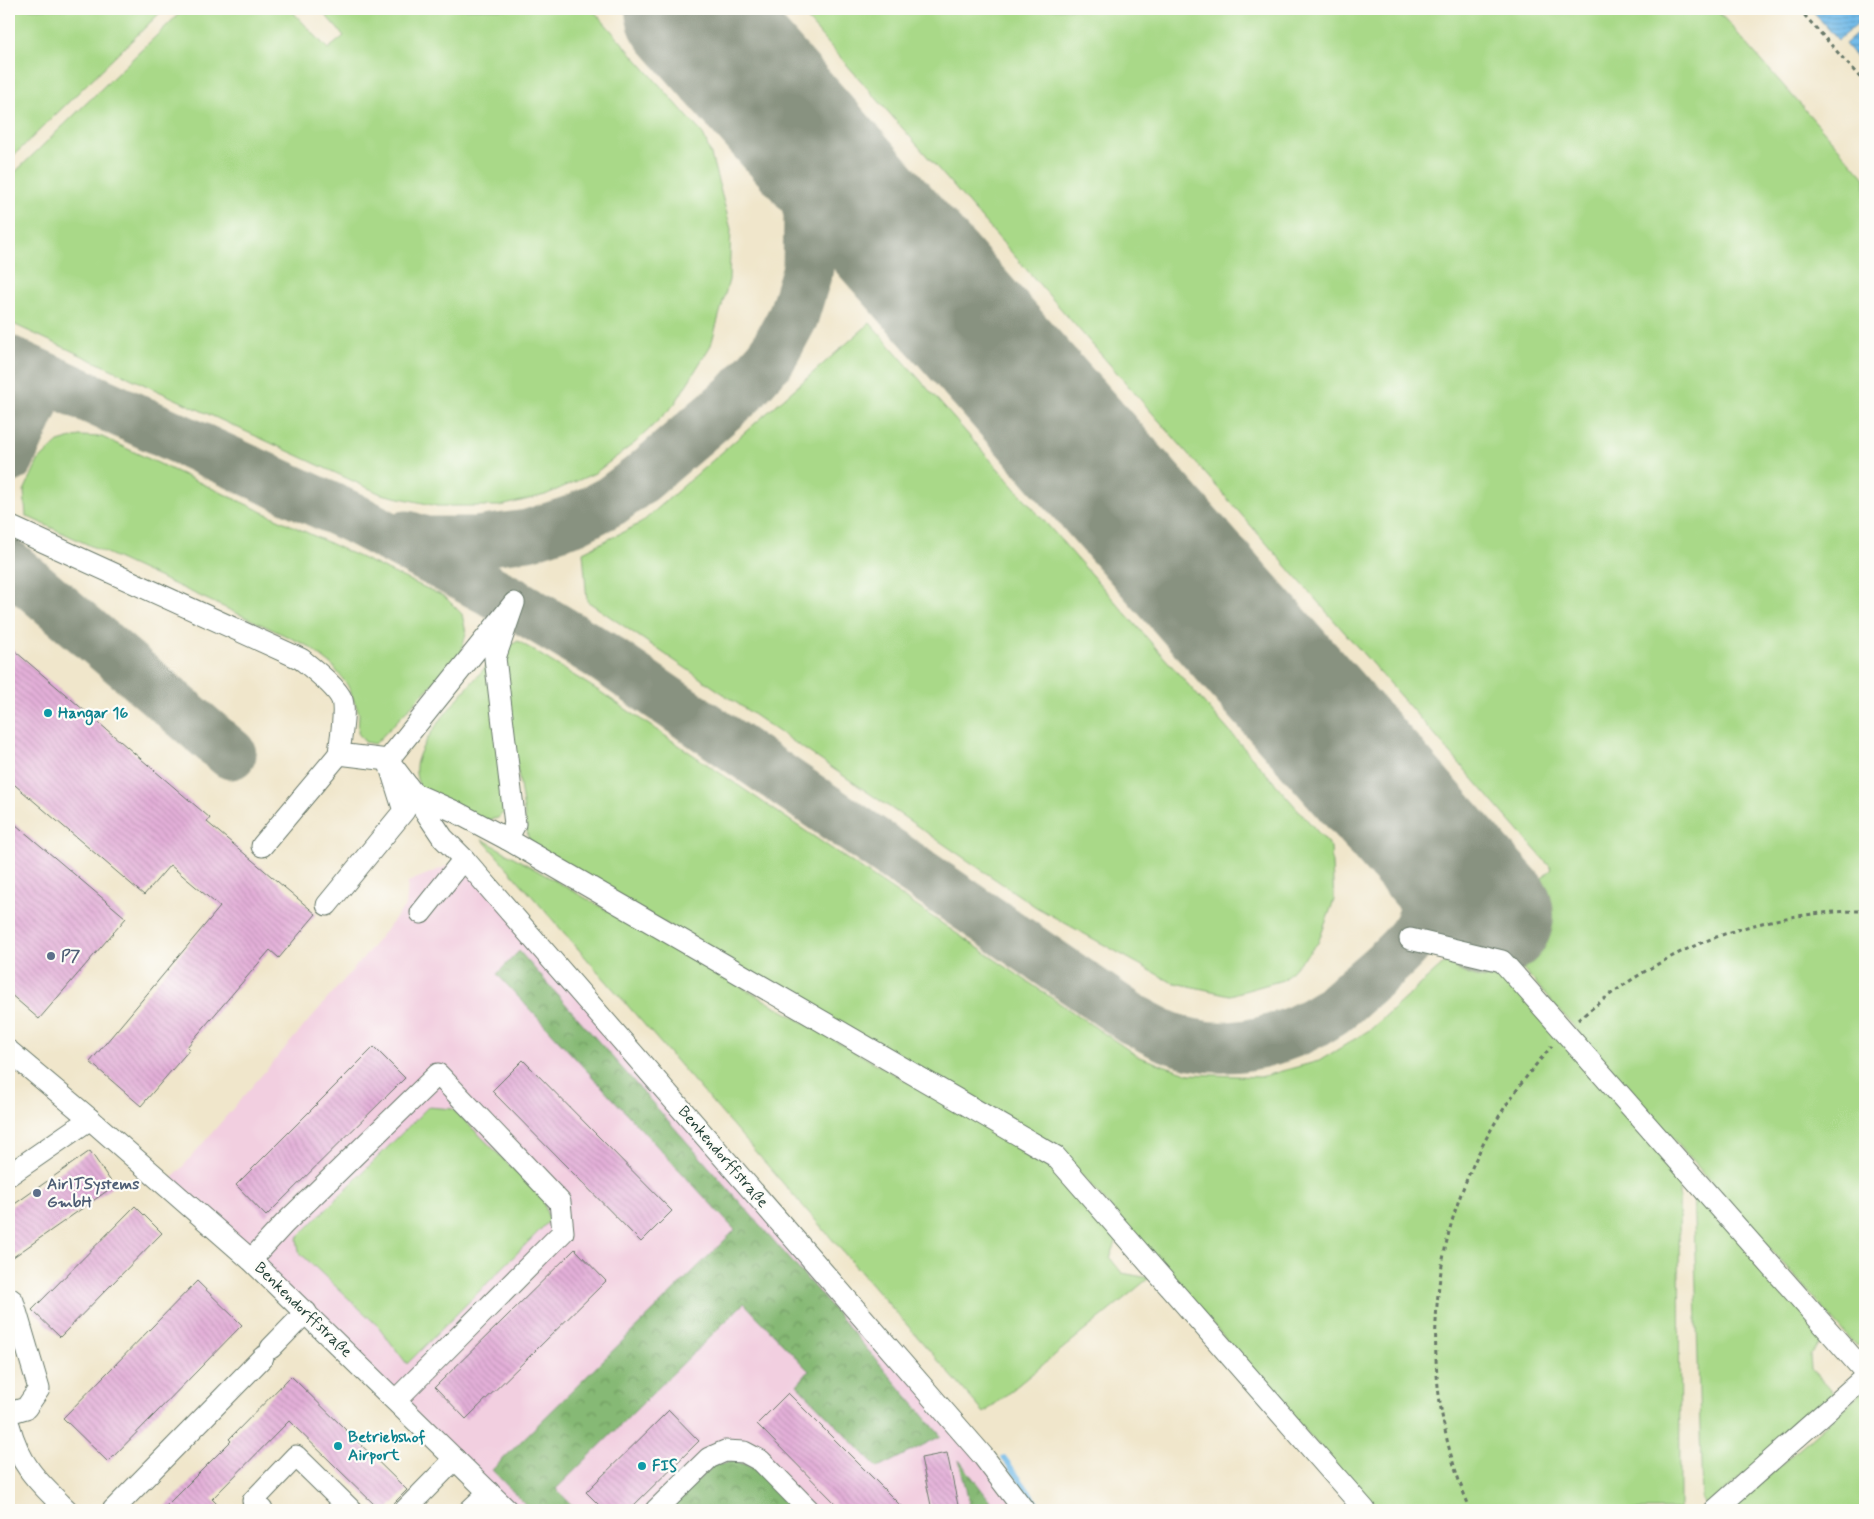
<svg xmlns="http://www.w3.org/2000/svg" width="1874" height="1519" viewBox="0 0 1874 1519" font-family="Mynerve,sans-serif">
<defs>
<pattern id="forest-crowns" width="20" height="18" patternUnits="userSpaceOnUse" patternTransform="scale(1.25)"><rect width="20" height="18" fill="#86b974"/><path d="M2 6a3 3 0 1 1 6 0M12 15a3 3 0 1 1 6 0" fill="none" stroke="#6d9860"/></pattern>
<pattern id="water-rules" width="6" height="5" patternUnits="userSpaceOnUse" patternTransform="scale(1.25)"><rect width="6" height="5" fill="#70bae9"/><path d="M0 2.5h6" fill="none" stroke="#5b98be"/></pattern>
<pattern id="building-back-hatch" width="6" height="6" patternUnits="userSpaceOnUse" patternTransform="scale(1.25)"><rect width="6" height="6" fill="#e3afd8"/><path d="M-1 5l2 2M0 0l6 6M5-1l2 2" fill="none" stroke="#c297ba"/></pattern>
</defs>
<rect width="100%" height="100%" fill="#fdfcf7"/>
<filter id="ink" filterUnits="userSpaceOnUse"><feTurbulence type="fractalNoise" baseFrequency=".02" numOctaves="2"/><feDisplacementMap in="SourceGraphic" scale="10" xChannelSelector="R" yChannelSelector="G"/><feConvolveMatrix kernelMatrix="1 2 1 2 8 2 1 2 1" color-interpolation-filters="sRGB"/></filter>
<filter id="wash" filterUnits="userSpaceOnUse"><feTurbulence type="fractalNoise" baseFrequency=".0096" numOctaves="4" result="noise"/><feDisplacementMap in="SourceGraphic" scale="20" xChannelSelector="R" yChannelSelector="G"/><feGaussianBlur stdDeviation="1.12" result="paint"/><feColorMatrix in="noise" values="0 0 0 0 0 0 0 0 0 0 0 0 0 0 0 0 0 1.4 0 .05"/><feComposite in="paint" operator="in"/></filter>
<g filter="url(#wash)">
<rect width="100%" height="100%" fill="#f0e6cb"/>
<polygon fill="#f2cfe0" points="464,859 1024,1510 507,1510 166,1186 368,952 406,905 408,882"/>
<g fill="#a9d988" stroke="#648b5e">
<polygon points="9,9 164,9 9,160"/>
<polygon points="184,9 290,9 328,49 344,36 320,9 592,9 703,134 711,155 731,229 729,280 711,345 674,405 636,442 595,473 545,495 501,506 437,506 381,494 9,322 9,178"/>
<polygon points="798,9 1716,9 1865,178 1865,1338 1856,1346 1509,953 1464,948 1552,869"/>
<polygon points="870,323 1331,847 1334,900 1318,943 1283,980 1230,995 1171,982 1036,907 587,601 583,552 641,523"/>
<polygon points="79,436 102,437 445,597 462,614 466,633 461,654 375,744 365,742 358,733 359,713 348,686 333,666 308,646 26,516 24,491 38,461 58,442"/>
<polygon points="518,641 599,691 1139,1057 1190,1074 1260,1077 1319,1061 1371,1029 1449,959 1498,966 1679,1171 1680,1510 1375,1510 1058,1148 537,850 528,837 501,662 506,648"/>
<path d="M489,663L506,810L498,818L484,821L422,791C417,783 414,771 417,761C426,730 467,689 489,663Z"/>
<polygon points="482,839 1050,1163 1117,1240 1110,1258 1122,1273 1149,1278 984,1413"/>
<polygon points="428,1107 453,1109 543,1198 549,1221 407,1364 378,1326 299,1252 297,1238"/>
<polygon points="1693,1184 1826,1338 1810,1356 1811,1369 1835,1394 1707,1506 1702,1499"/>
<polygon points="1865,1390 1865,1510 1733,1510 1733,1507"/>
</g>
<g fill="url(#forest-crowns)" stroke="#527b54">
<polygon points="519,951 809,1281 941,1436 878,1468 797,1385 809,1371 744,1303 556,1489 577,1510 531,1510 492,1470 735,1230 497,974"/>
<polygon points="959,1460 997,1510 971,1510"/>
<polygon points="734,1461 756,1468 797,1510 667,1510 714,1465"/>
</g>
<g fill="url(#water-rules)" stroke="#487c8e">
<polygon points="1811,9 1865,9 1865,17 1838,40"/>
<polygon points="1865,27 1865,68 1845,44"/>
</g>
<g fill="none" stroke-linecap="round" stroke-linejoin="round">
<polyline stroke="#70bae9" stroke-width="5.5" points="1004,1458 1042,1510"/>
<g stroke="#889280" stroke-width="51">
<path d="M9,361L351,517L514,603L599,654L1132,1019C1143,1024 1154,1031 1166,1036C1220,1059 1281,1044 1329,1013C1340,1006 1350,995 1361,986C1380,969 1403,952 1417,930C1430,909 1431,876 1434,852"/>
<path d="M9,362C23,374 36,387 32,407L9,458"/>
<polyline points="407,536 425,542 475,542 528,535 574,520 611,501 642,478 738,395 771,358 793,317 808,268 809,214 798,163 777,121 749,76"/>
<polyline points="9,565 231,754"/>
</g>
<polyline stroke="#889280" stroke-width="128" points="689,9 1490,915"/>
</g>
<g id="blocks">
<g fill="url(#building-back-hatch)">
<polygon points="9,646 210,818 207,822 316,914 279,958 270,950 187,1047 190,1049 141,1106 90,1062 220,907 170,865 144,895 9,780"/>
<polygon points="9,819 126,918 39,1019 9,993"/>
<polygon points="374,1047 405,1078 266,1216 236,1185"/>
<polygon points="523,1060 672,1211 641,1242 492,1091"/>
<polygon points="90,1151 114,1186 9,1260 9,1208"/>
<polygon points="135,1206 162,1233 60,1337 32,1310"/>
<polygon points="575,1249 606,1281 466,1419 435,1387"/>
<polygon points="197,1281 242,1325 108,1462 63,1418"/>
<polygon points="291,1376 407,1490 387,1510 380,1510 289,1421 212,1499 223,1510 162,1510 231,1441 229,1439"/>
<polygon points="788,1393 905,1510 842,1510 757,1424"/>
<polygon points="669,1410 699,1441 629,1510 604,1510 586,1492"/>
<polygon points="947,1453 959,1510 932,1510 921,1458"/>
</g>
</g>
</g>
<g filter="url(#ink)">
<use href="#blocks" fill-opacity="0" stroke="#687869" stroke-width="1"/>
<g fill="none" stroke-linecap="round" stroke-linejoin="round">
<defs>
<g id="minor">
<path d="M9,526L301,659C312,668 337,687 342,700C346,713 340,741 339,754L388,760L413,793L456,812L507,839L1055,1156L1365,1510"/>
<polyline points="413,793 443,838 464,859 983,1456 1024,1510"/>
<polyline points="262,846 339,754"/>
<polyline points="327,905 404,811 388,760 514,603 495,658 515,824 507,839"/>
<polyline points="421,913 464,859"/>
<polyline points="1410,939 1502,961 1865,1372"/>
<polyline points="9,1051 90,1119 251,1260 507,1510"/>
<polyline points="9,1175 90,1119"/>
<polyline points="251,1260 284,1224 438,1074 560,1202 563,1232 396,1400"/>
<polyline points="9,1298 13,1301 39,1389 26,1408 9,1413"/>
<polyline points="271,1348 306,1312"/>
<path d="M9,1425C20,1466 38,1482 67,1510"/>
<polyline points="113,1510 263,1357"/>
<polyline points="262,1510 253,1501 296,1456 351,1510"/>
<polyline points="405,1510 455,1459"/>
<polyline points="470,1510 489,1492"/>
<polyline points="656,1510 709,1458 725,1451 744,1452 761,1461 809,1510"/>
<polyline points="1715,1510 1865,1377"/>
</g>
</defs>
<use href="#minor" stroke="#687869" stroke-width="23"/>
<g stroke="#687869" stroke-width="3" stroke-dasharray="4 4" stroke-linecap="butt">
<polyline points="1799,9 1865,83"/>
<path d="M1578,1020C1661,949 1755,911 1865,911"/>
<path d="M1471,1510C1424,1408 1424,1274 1470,1172C1490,1125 1519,1083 1552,1046"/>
</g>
<use href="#minor" stroke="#fff" stroke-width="21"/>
</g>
</g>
<g fill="#0f9aa8" stroke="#fdfcf7" stroke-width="2">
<circle cx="48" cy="713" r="5"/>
<circle cx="338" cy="1446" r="5"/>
<circle cx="642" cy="1466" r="5"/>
</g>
<g fill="#5c6f8a" stroke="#fdfcf7" stroke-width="2">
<circle cx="51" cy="956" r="5"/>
<circle cx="37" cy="1193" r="5"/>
</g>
<g text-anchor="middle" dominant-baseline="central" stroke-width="4.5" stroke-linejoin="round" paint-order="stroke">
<g font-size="16" font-weight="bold" fill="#0d838f" stroke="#fdfcf7" text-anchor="start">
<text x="58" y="713">Hangar 16</text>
<text x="348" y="1437">Betriebshof<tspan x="348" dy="18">Airport</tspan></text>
<text x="652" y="1466">FIS</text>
</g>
<g font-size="16" font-weight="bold" fill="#4e5e75" stroke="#fdfcf7" text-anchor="start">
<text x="61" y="956">P7</text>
<text x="47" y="1184">AirITSystems<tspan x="47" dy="18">GmbH</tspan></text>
</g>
<g font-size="16" fill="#1f3d34" stroke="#fdfcf7">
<text transform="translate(723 1157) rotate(49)">Benkendorffstraße</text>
<text transform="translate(303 1310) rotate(44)">Benkendorffstraße</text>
</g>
</g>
<rect width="1874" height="1519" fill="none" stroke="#fdfcf7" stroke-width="30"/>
</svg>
